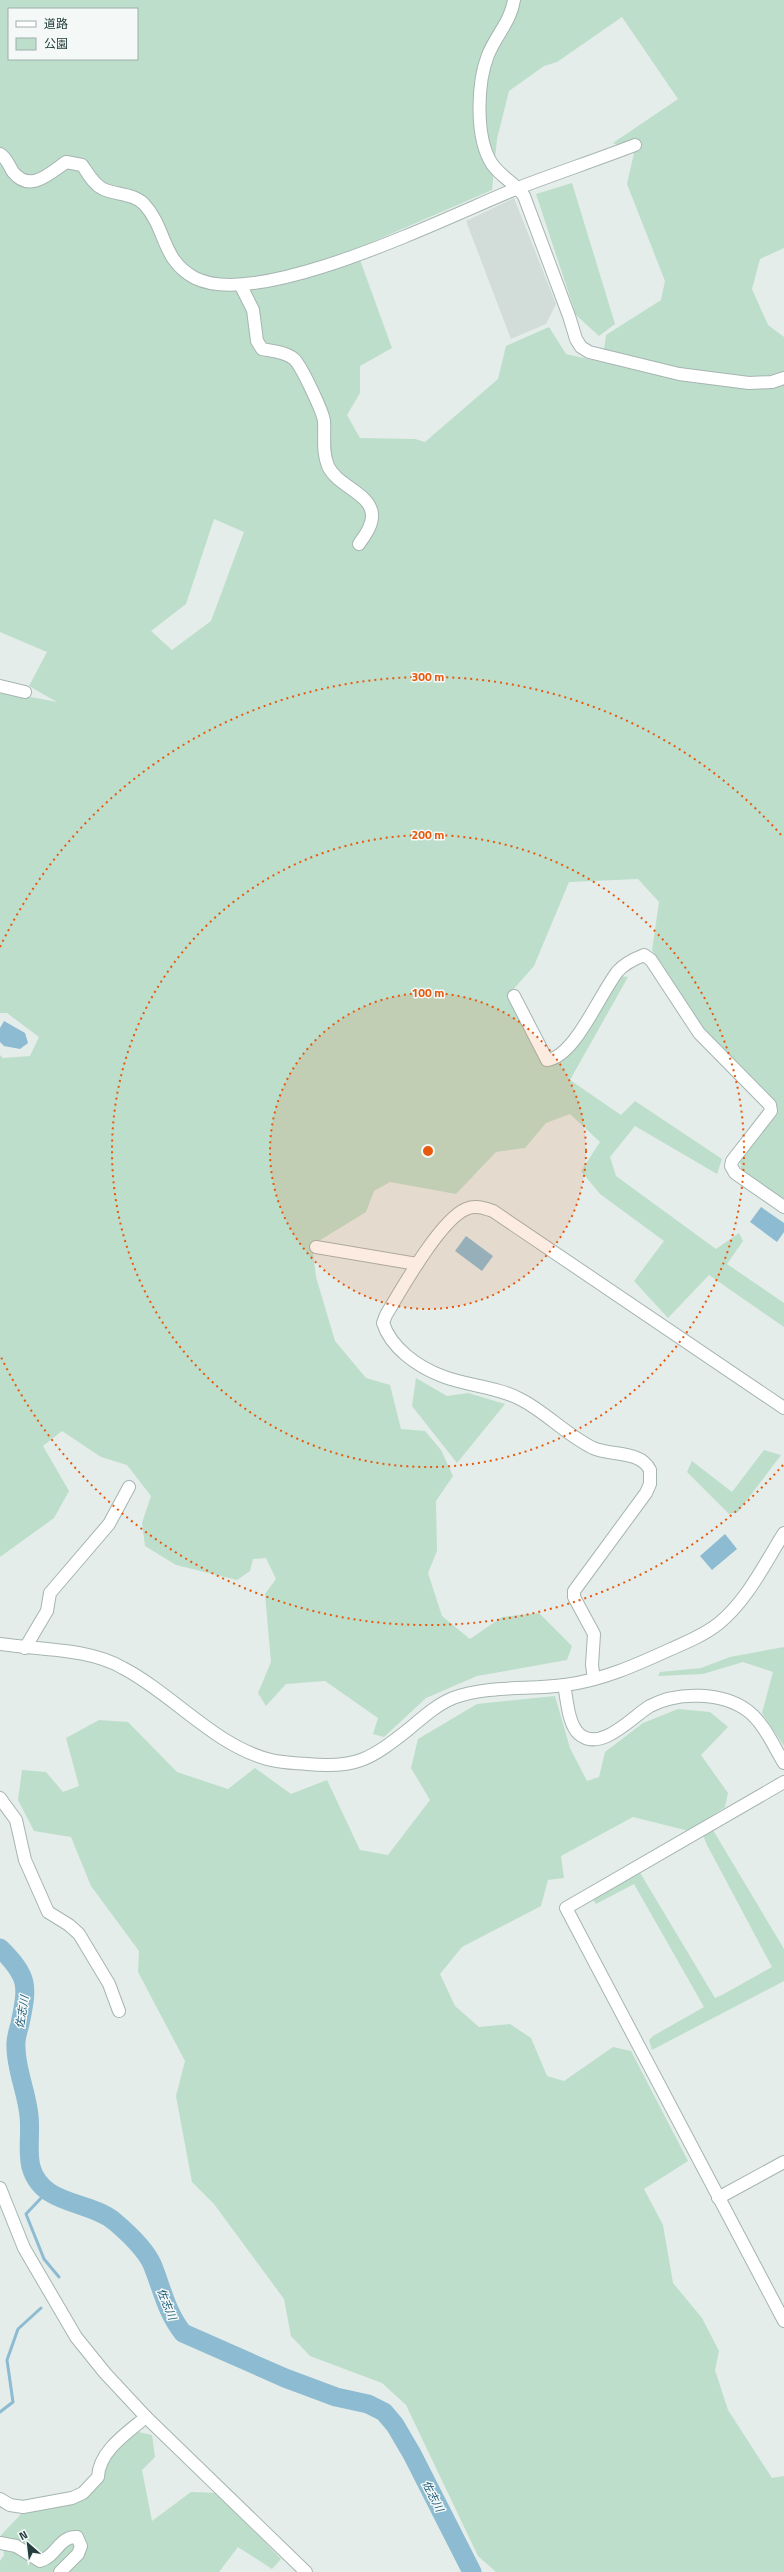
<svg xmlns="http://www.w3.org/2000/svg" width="784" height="2572" viewBox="0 0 784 2572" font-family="'Titillium Web','Noto Sans JP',sans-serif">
<rect width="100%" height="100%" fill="#e4edea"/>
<polygon fill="#d2ddda" points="514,198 556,304 546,324 511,339 466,221"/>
<g fill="#bddecb" fill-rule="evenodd">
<path d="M0,0H784V248L760,259L752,289L768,325L784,337V1199L741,1169L740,1162L776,1107L704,1030L652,950L659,902L638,879L569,882L534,966L510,993L540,1059L567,1057L619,976L628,977L570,1080L621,1115L635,1101L722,1159L717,1174L635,1126L610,1157L616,1176L716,1249L739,1233L743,1241L727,1264L784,1303V1327L709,1275L668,1318L634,1281L664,1241L600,1194L581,1171L600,1142L570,1114L546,1123L525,1148L496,1152L456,1194L390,1182L374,1191L366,1212L312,1245L316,1277L335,1341L366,1378L390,1385L401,1429L425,1431L441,1450L453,1476L436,1501L437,1551L428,1573L442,1616L470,1639L502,1617L539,1613L572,1646L567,1660L477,1676L426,1698L384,1737L373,1734L378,1718L325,1681L286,1684L266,1706L258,1693L271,1662L265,1594L276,1579L266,1558L253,1559L250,1571L237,1580L176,1565L145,1546L142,1523L151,1496L127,1465L101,1457L62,1431L43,1446L69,1491L54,1518L0,1557V1055L3,1058L30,1056L39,1037L7,1013H0V691L57,702L29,686L47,652L0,632ZM9,9H137V59H9ZM622,17L678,99L613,143L634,153L627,184L665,281L661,300L606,335L604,349L677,379L566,354L549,327L506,346L498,379L425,442L415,439L360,438L347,415L360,393V366L392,348L356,249L492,190L497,139L509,91L544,66L557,62ZM214,519L244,532L211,621L172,650L151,631L186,604Z"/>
<polygon points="572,183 615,324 599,336 576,315 536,194"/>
<polygon points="416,1378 447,1396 468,1393 505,1404 457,1463 412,1406"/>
<polygon points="764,1450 781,1455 738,1512 729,1514 687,1472 692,1461 732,1492"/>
<polygon points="784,1647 784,1746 762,1713 773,1672 743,1662 703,1674 658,1676 660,1672 701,1668 730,1657"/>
<polygon points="555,1696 570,1748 587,1781 599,1777 605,1752 643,1723 678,1709 710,1712 728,1727 701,1755 728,1793 725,1807 689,1831 633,1817 561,1856 564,1878 548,1880 541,1906 462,1947 440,1974 455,2006 479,2027 510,2024 531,2038 547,2076 564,2081 613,2047 631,2051 688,2161 644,2189 663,2225 673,2283 702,2318 719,2351 715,2370 728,2410 772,2478 784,2476 784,2572 496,2572 478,2556 406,2405 382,2383 310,2356 291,2336 284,2299 214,2204 192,2182 176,2096 185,2061 138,1972 139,1951 91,1886 71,1837 34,1831 18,1800 22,1770 46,1772 63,1792 79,1786 66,1738 99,1720 128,1722 177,1772 228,1789 255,1768 291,1794 327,1780 360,1850 388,1855 430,1800 411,1768 418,1739 477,1704"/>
<polygon points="713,1830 784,1949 784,1981 652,2050 649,2040 653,2036 704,2007 634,1884 596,1904 591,1897 639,1871 715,1998 722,1995 772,1967 707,1845 703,1835"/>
<polygon points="134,2431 152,2435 155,2457 142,2470 152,2521 191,2492 218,2493 281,2559 272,2569 238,2547 219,2572 0,2572 0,2561 4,2555 1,2535 24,2511 78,2502 103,2466"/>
</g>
<g fill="#8dbbd1">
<polygon points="4,1021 25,1033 28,1043 20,1049 4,1046 0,1042 0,1028"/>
<polygon points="761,1207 784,1223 784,1232 777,1242 750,1222"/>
<polygon points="466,1236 493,1256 482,1271 455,1251"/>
<polygon points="725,1534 737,1549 712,1570 700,1556"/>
</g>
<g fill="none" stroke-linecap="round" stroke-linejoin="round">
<g stroke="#8dbbd1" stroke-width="3">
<polyline points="45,2190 43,2196 26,2214 44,2259 59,2277"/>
<polyline points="0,2412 13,2402 7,2360 18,2329 41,2308"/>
</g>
<path stroke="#8dbbd1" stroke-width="19" d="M0,1948C29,1977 28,1985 20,2024C18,2031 15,2040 16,2047C16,2070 27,2093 29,2116C31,2132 27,2152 31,2167C42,2206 88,2200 114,2221C127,2232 145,2249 152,2264C162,2288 166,2312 183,2333L285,2378L336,2397L368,2404L384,2412L395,2425L412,2454L472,2572"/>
<defs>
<g id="minor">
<path d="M514,0C511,21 496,35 488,55C477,83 475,138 492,164C501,177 516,184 524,196L569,316L576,339L581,347L589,352L679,374L749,383L772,382L784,378"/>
<path d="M0,154C7,158 9,166 13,172C30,193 49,174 66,162L82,165C88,173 93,184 103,189C116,195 133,193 144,204C167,229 161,260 195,278C260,311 451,215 518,188C557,173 596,160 635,145"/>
<path d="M241,286L253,310L257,341L262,349C272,351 286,352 294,359C301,365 323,412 324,421C325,437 322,451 328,466C337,486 370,493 372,514C373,525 365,535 359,544"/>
<polyline points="0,686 25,692"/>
<path d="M514,996L547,1060C575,1057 600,993 618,971C625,963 634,959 644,955L651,960L699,1033L770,1105L771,1111L732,1161L731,1166L735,1173L784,1207"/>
<polyline points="316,1247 417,1264"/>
<polyline points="25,1648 47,1611 50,1593 109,1524 129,1487"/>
<path d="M594,1679L592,1665L594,1634L574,1597V1591L646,1493L650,1484V1470C640,1450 611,1456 593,1448C566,1435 546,1412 520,1399C495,1386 467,1386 442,1376C418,1367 391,1348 383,1323L386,1315C401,1290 440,1220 466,1209C476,1205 484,1208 493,1211L784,1408"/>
<path d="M564,1685C567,1699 568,1724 579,1734C601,1753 633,1716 650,1706C678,1691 723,1692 748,1711C764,1723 774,1747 784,1763"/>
<polyline points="784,1782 566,1908 784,2321"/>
<polyline points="0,1798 16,1820 25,1860 48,1912 69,1925 79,1934 109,1984 119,2011"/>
<polyline points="718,2198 784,2162"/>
<path d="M0,2499L10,2505L23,2507L72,2498L83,2493L98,2477C99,2451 127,2433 146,2417"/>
<path d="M0,2543L16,2546L40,2561C56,2557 59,2536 77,2537L81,2546L78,2554L60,2572"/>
</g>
<g id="tertiary">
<path d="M0,1644C40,1650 88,1648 123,1668C173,1694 216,1747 271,1760C283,1763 295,1763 307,1764C356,1769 371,1759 409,1729C422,1718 436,1705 453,1698C488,1685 529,1690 565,1685C603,1680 636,1665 671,1649C687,1642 704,1635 718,1624C747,1601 765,1563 784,1533"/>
<polyline points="0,2188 24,2248 76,2337 105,2373 146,2417 306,2572"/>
</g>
</defs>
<use href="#minor" stroke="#a6b5b2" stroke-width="14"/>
<use href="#tertiary" stroke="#a6b5b2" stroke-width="14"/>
<use href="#minor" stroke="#fff" stroke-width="12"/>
<use href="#tertiary" stroke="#fff" stroke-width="12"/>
</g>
<circle cx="428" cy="1151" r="158" fill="#e8590c" fill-opacity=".12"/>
<g fill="none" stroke="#e8590c" stroke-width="2" stroke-dasharray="2 4">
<circle cx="428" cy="1151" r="158"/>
<circle cx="428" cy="1151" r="316"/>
<path d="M783 1465A474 474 0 0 1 0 1355M0 947A474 474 0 0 1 783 837"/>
</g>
<g text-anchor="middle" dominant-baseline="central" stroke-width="3" stroke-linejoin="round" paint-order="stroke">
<g font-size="11" font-style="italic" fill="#1e5b7a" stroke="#f4f9f8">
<text transform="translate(22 2012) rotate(-81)">佐志川</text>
<text transform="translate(167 2304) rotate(68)">佐志川</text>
<text transform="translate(433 2496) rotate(63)">佐志川</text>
</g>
</g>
<circle cx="428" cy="1151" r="6" fill="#e8590c" stroke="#f4f9f8" stroke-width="2"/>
<g font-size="12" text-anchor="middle" font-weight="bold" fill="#e8590c" stroke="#f4f9f8" stroke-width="3" stroke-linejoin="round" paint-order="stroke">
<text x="428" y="681">300 m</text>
<text x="428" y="839">200 m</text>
<text x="428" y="997">100 m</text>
</g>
<rect x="8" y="8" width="130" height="52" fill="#f4f9f8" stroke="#a0aead"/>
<rect x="16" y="21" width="20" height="6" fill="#ffffff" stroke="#a0aead"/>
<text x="44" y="28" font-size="12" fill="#233e3c">道路</text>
<rect x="16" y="38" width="20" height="12" fill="#bddecb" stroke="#a0aead"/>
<text x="44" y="48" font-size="12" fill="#233e3c">公園</text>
<g transform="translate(28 2544) rotate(332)" stroke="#f4f9f8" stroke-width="3" paint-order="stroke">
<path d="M0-3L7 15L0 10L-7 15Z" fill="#233e3c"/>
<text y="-6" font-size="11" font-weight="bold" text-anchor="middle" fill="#233e3c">N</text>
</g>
</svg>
